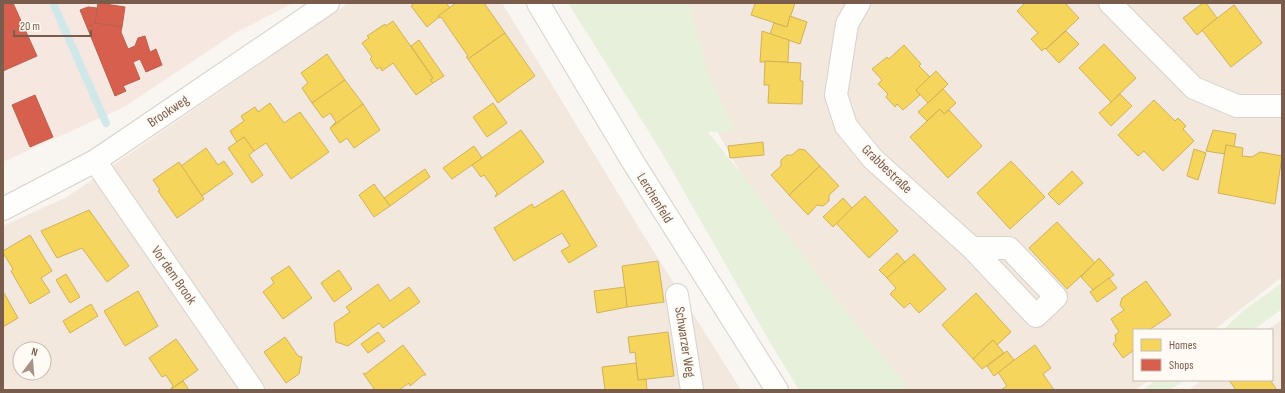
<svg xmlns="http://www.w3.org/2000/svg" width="1285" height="393" viewBox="0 0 1285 393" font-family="'Sofia Sans Condensed',sans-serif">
<rect width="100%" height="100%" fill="#f9f5f0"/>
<g fill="#f2e8de" fill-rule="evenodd">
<path d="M348,3H502L641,231L741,390H3V226L67,197ZM20,349H44V373H20Z"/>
<polygon points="685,3 1282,3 1282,277 1214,330 1134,330 1134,380 1149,380 1136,390 890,390 788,257 714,126"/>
<polygon points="1282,320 1282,390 1189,390 1202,380 1272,380 1272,330 1267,330"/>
</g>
<polygon fill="#f6e8e1" points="3,3 293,3 237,32 124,107 3,162"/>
<g fill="#e7f0db">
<path d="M568,3H689L708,73L735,131L708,132C777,217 838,308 911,390H799L771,344L661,151Z"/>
<polygon points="1282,283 1282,309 1253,330 1223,330 1243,311"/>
<polygon points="1156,380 1184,380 1170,390 1143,390"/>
</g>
<g fill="#f6d55c" stroke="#d1b158">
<polygon points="415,3 446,3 450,8 427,27 411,6"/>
<polygon points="456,3 484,3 505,33 468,59 466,57 468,56 441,17 439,18 438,16"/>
<polygon points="752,3 795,3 787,27 751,15 755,4"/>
<polygon points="1025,3 1065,3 1079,18 1046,49 1045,48 1042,51 1031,39 1038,33 1017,11"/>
<polygon points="1203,3 1206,3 1217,18 1197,35 1183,18"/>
<polygon points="1234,5 1262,43 1231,67 1202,30"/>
<polygon points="790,16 807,22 800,44 770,34 774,23 787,27"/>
<polygon points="393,21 433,78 430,80 433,83 416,95 393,63 382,71 380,67 377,69 370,59 372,57 362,43 369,38 367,36 385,24 386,26"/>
<polygon points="762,31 789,40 788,62 760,62"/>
<polygon points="1066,31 1079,44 1059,63 1046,49"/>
<polygon points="505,33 535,76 498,103 468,59"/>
<polygon points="419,40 444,76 433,83 430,80 433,78 411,46"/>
<polygon points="1104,44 1136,78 1111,102 1079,68"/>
<polygon points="904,45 921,64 919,66 930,77 916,90 920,95 903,110 897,104 895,107 886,97 888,94 878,84 882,80 872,69 887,57 889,59"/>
<polygon points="327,54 345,80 312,103 302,88 308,83 301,73"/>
<polygon points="765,61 801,63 800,81 803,81 802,104 768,103 769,85 764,85"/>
<polygon points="936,71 948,84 928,103 916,90"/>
<polygon points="345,80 363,104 330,128 336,122 330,113 323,118 312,103"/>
<polygon points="943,89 956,103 944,114 940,109 927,121 918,112"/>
<polygon points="1120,94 1132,106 1111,126 1099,113"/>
<polygon points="1154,100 1175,121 1178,118 1186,126 1183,129 1194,141 1163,171 1144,151 1138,156 1118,135"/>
<polygon points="270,103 284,123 300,112 329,152 291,179 266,143 254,151 244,137 237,142 230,131 244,121 241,116 255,107 258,112"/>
<polygon points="493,103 507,123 487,137 473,117"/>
<polygon points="363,104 380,130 354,148 347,138 340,143 330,128"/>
<polygon points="940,109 944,114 949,110 982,146 948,178 910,137"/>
<polygon points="521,130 544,162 495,197 497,193 484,175 481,177 472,165"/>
<polygon points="1213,130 1236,134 1234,147 1226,145 1225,154 1206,151"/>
<polygon points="244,137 254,151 249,155 263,175 252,183 228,148"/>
<polygon points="763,142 764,155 730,158 728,146"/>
<polygon points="1226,145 1243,148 1242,156 1252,157 1260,152 1282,156 1275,204 1218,193"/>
<polygon points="474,146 482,158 452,179 443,168"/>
<polygon points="206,148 218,165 224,161 233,174 202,196 181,166"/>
<polygon points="799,149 805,150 820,166 789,195 771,175 781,166 781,160 787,155 792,155"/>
<polygon points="1194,149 1206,153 1198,180 1187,176"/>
<polygon points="1011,161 1045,197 1010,229 977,193"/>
<polygon points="179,162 204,199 177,218 158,191 160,190 153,180"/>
<polygon points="820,166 839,186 829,195 829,201 823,206 817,205 808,215 789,195"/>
<polygon points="425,169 430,177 390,206 384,198"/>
<polygon points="1072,171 1083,183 1059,205 1048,194"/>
<polygon points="374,184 390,206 374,217 359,195"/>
<polygon points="563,190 597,246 569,263 561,251 570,246 562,233 514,261 494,228 532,204 534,208"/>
<polygon points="865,196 898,231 869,258 836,223"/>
<polygon points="843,198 852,208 833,227 823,217"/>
<polygon points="89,210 129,266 107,282 82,248 57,258 41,231"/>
<polygon points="1057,222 1095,263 1067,289 1029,248"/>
<polygon points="30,235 52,271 41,278 50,292 30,304 11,271 13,269 3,253 3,251"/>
<polygon points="897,253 905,262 887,278 879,270"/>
<polygon points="914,254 946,289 919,313 910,303 904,308 890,294 896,288 887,278"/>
<polygon points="1099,258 1114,275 1093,290 1081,277"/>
<polygon points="658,261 664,302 627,307 622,266"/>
<polygon points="289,266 312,298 283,319 263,292 274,283 271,278"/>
<polygon points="339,270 352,289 334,302 321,283"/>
<polygon points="66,274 80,297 70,303 56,280"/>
<polygon points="1109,278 1117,288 1097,302 1090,292"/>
<polygon points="1146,281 1171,315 1149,330 1134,330 1134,350 1123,358 1113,344 1116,341 1115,335 1119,332 1111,319 1124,310 1120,305 1122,298"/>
<polygon points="378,284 390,301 409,287 420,302 383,328 379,323 348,346 336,342 334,323 350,312 346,307"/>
<polygon points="625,287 627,307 597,313 594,291"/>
<polygon points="138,291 158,326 125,346 104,311"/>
<polygon points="4,293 18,318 3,327 3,294"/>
<polygon points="976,293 1011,332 997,345 993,340 973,359 942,325"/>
<polygon points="91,304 98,316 70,333 63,321"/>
<polygon points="378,332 385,341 368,353 361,344"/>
<polygon points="668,332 674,376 638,380 635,352 630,353 628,337"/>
<polygon points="285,337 298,356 302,357 299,374 286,383 264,352"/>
<polygon points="176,339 198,370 171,389 173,386 166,375 162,377 149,358"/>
<polygon points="993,340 1004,353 982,369 973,359"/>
<polygon points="403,345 426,375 423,375 410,386 409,383 399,390 375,390 363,373 365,374"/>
<polygon points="1035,345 1051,368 1043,374 1054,390 1001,390 1007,386 998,372"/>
<polygon points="1007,351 1014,360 994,376 987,366"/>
<polygon points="636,363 638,380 646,379 647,390 605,390 602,367"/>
<polygon points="1229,380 1270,380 1277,390 1236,390"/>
<polygon points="183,381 189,390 169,390 171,389"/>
</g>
<g fill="#d6604d" stroke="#ba5f4d">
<polygon points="3,3 13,3 37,56 3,71"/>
<polygon points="98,3 125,7 122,27 95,23"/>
<polygon points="88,7 97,8 95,24 87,27 80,10"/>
<polygon points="95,23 122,27 121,32 128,49 135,46 138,38 145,36 150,52 156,49 162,65 146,72 140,59 133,62 140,79 123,86 126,91 115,96 87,27"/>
<polygon points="35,95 53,137 30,147 12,105"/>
</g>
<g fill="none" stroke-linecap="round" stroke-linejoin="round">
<polyline stroke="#d0e8ea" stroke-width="8" points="53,3 106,123"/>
<defs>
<g id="minor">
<polyline points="538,3 633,162 777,390"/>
<polyline points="859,3 847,24 836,95 846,126 873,159 972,248 1036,316 1056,297 1009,248 972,248"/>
<polyline points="1110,3 1194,88 1237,106 1282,106"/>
<polyline points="95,161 253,390"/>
<polyline points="3,209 95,161 328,3"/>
<polyline points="677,295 692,390"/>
</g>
</defs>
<use href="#minor" stroke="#d7d1cb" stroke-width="24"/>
<use href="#minor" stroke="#fefefd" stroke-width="22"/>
</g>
<g text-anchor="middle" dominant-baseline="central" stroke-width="4" stroke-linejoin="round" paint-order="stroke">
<g font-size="14" fill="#7a5c4d" stroke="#fffaf3">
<text transform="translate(168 111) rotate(-34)">Brookweg</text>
<text transform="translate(887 169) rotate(44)">Grabbestraße</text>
<text transform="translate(655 198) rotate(58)">Lerchenfeld</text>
<text transform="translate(174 275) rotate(55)">Vor dem Brook</text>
<text transform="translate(685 342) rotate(81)">Schwarzer Weg</text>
</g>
</g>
<rect width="1285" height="393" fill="none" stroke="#7a5c4d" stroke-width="8"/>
<rect x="1133" y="329" width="140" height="52" fill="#fffaf3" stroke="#cabbb1"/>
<rect x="1141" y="339" width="20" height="12" fill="#f6d55c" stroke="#cabbb1"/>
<text x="1169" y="349" font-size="12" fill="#7a5c4d">Homes</text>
<rect x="1141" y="359" width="20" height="12" fill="#d6604d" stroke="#cabbb1"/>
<text x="1169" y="369" font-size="12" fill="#7a5c4d">Shops</text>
<g transform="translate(32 361) rotate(16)"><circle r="19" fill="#fffaf3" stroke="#cabbb1"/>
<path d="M0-3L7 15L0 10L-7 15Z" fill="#a69286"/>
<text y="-6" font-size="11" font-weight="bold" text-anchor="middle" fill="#7a5c4d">N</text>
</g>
<path d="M14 30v6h77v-6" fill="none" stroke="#7a5c4d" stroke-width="2"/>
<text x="20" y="30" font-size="12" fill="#7a5c4d" stroke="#fffaf3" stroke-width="3" paint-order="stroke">20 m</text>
</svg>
